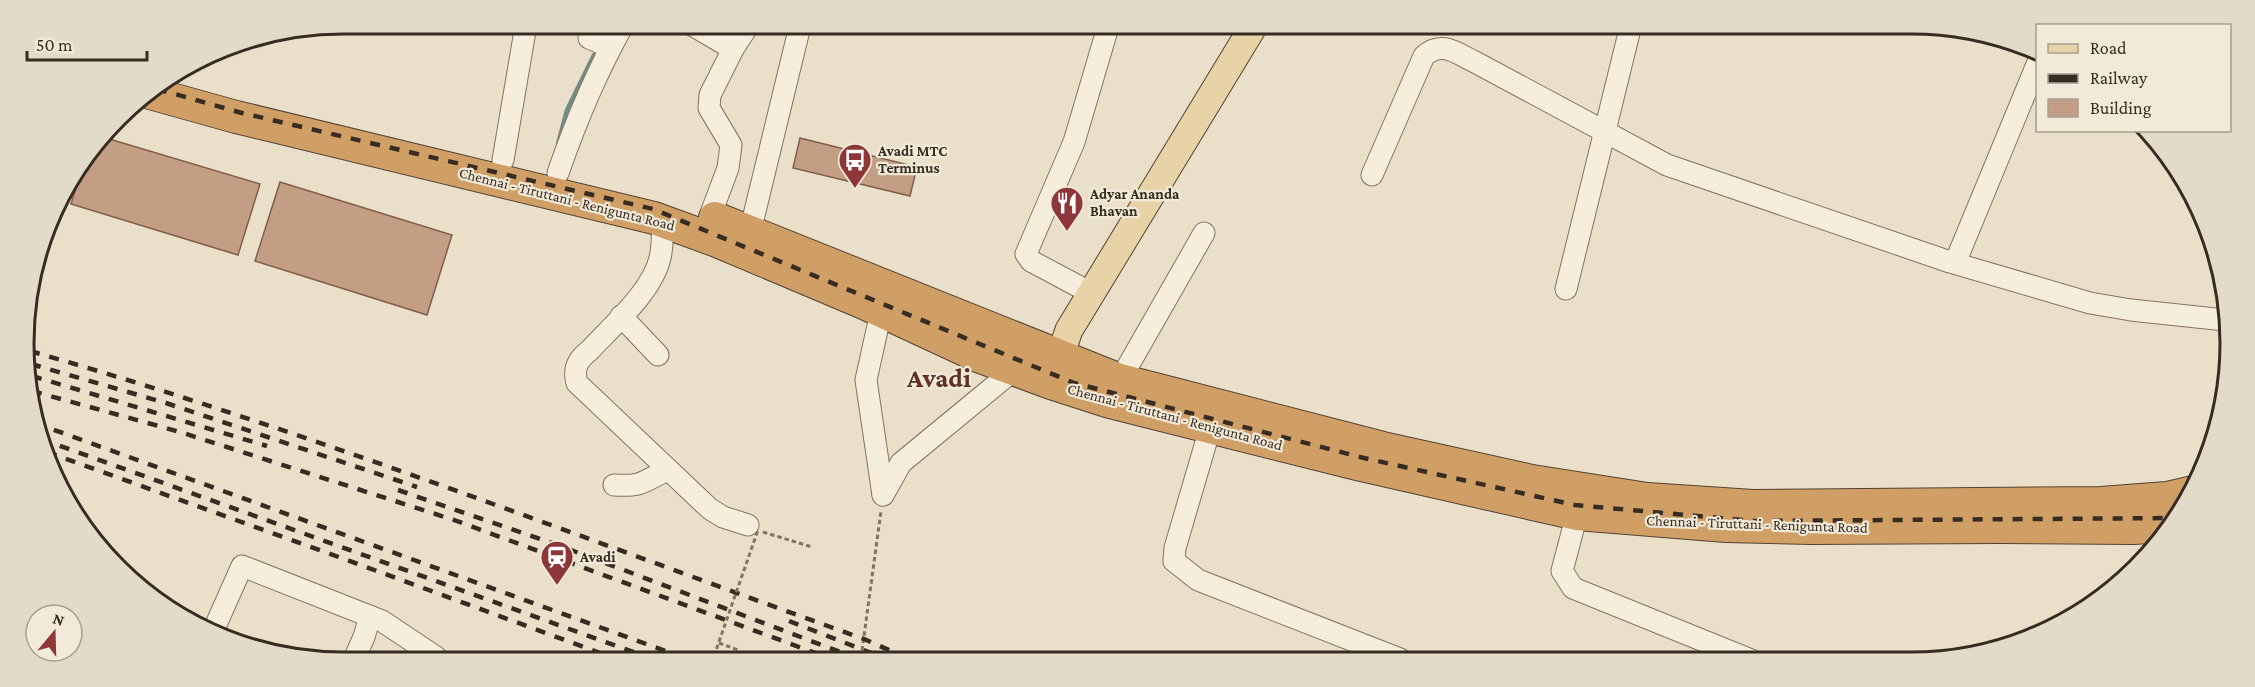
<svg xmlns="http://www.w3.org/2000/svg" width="2255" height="687" viewBox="0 0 2255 687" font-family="'Crimson Pro',serif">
<rect width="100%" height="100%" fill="#eae0ca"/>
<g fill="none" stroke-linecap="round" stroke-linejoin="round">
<polyline stroke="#718d85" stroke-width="4.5" points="558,144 567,110 594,55"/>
</g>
<g fill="#c49e84" stroke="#815e49" stroke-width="1.5">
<polygon points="106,138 260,184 238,255 71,204 81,171"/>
<polygon points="800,138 917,167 910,196 793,168"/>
<polygon points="280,182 452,235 427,315 255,261"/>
</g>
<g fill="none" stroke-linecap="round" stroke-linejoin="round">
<defs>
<g id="minor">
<polyline points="692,25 733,49 748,26"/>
<polyline points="589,38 610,47"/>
<polyline points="503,160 526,25"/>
<path d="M558,173C576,121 596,73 623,25"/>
<path d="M1372,175L1424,56C1442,40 1456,53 1475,62L1667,165L1950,262L2090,303L2131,310L2225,320"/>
<polyline points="710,216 728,168 731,145 709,108 710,95 733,49"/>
<path d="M663,221C662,234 663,246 660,258C652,292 612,326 589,351C577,360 573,369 577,383L710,509L723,517L748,525"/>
<polyline points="747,244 800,26"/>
<polyline points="1955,263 2038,62"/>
<polyline points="1566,289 1630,29"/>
<polyline points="1091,293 1031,261 1026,254 1074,142 1108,27"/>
<polyline points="881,312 866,380 883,495"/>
<polyline points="621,316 658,355"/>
<polyline points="1120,380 1204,233"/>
<polyline points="1214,415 1175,548 1174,561 1198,580 1400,659"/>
<path d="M614,485C645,487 642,481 668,470"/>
<polyline points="883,495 901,463 1014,370"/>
<polyline points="1577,514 1562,571 1573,588 1751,660"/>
<polyline points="214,629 242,566 382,621 436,657"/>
<polyline points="355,657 364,637 370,616"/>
</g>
<polyline id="major" points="1054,374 1069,330 1253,27"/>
<g id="highway">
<polyline points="150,93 236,117 654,218 717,241 864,303 978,356 1051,383 1110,402 1361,465 1577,514 1726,526 1811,528 1999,527 2133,528 2169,526"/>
<polyline points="715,218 1120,380 1383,448 1532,481 1647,499 1753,506 2101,503 2167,498 2193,492"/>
</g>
</defs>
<use href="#minor" stroke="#857360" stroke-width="23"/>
<use href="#major" stroke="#534234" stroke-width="29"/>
<use href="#highway" stroke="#534234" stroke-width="34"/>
<g stroke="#857360" stroke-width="3" stroke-dasharray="4.5 3" stroke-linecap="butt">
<polyline points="763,532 812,547"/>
<polyline points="719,643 738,650"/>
<polyline points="713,658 714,656"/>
<polyline points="861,658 881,511"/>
</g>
<use href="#minor" stroke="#f6eedc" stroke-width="21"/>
<use href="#major" stroke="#e8d3a7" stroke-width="27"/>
<use href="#highway" stroke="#cf9f65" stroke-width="32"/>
<g stroke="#372c22" stroke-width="4.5" stroke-dasharray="10 10" stroke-linecap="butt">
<polyline points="157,89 242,113 653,209 1074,383 1364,458 1575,505 1754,521 2176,518"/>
<path d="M30,351C313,432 587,540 864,639L907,658"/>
<polyline points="31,364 166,403 417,487"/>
<polyline points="32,376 267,446"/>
<polyline points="32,391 180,432 454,520 829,658"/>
<polyline points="35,423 685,658"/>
<polyline points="41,439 650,658"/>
<polyline points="47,452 347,560 611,657"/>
<polyline points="398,490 555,544 856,658"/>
<polyline points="789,621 884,658"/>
</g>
<polyline stroke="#857360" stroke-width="3" stroke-dasharray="4.5 3" stroke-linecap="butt" points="714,656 758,530"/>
</g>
<defs>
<symbol id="bus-pin" viewBox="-11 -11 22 30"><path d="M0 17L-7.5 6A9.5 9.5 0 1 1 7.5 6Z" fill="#8d3739" stroke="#f2ead9"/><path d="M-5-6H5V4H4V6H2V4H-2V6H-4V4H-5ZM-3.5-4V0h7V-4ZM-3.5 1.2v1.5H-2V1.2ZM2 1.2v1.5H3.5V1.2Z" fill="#fff"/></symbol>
<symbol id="restaurant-pin" viewBox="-11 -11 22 30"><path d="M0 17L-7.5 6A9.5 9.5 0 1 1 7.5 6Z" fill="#8d3739" stroke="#f2ead9"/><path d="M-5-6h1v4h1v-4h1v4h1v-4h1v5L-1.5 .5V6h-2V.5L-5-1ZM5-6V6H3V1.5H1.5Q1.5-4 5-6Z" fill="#fff"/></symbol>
<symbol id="station-pin" viewBox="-11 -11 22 30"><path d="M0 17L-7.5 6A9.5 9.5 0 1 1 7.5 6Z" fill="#8d3739" stroke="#f2ead9"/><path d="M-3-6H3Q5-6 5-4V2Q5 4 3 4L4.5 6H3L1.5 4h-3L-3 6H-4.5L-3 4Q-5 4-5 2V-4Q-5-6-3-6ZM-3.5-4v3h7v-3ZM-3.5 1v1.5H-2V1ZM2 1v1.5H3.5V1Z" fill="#fff"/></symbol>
</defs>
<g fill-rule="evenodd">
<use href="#bus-pin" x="836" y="141" width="38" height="52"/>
<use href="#restaurant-pin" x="1048" y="184" width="38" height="52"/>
<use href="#station-pin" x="538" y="538" width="38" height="52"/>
</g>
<g text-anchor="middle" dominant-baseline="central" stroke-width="4.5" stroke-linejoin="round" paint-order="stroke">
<g font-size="15" font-weight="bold" fill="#372c22" stroke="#f2ead9" text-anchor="start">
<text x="878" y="151">Avadi MTC<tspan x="878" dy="17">Terminus</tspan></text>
<text x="1090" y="194">Adyar Ananda<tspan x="1090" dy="17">Bhavan</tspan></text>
<text x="580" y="557">Avadi</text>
</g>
<g font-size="15" fill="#372c22" stroke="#f2ead9">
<text transform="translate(567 199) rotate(14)">Chennai - Tiruttani - Renigunta Road</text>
<text transform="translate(1175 417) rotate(15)">Chennai - Tiruttani - Renigunta Road</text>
<text transform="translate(1757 524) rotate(2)">Chennai - Tiruttani - Renigunta Road</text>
</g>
<g font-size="27" font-weight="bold" fill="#5f3126" stroke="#f2ead9">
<text x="939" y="378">Avadi</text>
</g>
</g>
<path d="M0 0H2255V687H0ZM343 34H1911A309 309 0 0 1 2220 343V343A309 309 0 0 1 1911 652H343A309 309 0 0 1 34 343V343A309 309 0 0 1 343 34Z" fill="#e3dbca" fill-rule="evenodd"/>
<path fill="none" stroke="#372c22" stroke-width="3" d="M343 34H1911A309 309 0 0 1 2220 343V343A309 309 0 0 1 1911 652H343A309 309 0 0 1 34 343V343A309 309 0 0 1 343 34Z"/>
<rect x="2036" y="24" width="195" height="108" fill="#f2ead9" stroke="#a79e90" stroke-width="1.5"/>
<rect x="2048" y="44" width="30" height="9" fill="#e8d3a7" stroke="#a79e90" stroke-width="1.5"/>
<text x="2090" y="54" font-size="18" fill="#372c22">Road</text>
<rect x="2048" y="74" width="30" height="9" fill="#372c22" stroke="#a79e90" stroke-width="1.5"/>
<text x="2090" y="84" font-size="18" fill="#372c22">Railway</text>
<rect x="2048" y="99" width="30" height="18" fill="#c49e84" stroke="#a79e90" stroke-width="1.5"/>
<text x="2090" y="114" font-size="18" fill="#372c22">Building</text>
<g transform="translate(54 633) rotate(19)"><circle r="28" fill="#f2ead9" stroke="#a79e90" stroke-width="1.5"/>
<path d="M0-4.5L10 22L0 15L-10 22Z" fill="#8d3739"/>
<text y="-9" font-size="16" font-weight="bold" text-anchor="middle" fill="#372c22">N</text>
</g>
<path d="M27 51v9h120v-9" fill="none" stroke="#372c22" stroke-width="3"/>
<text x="36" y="51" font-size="18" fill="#372c22" stroke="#f2ead9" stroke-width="4.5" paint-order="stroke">50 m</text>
</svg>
